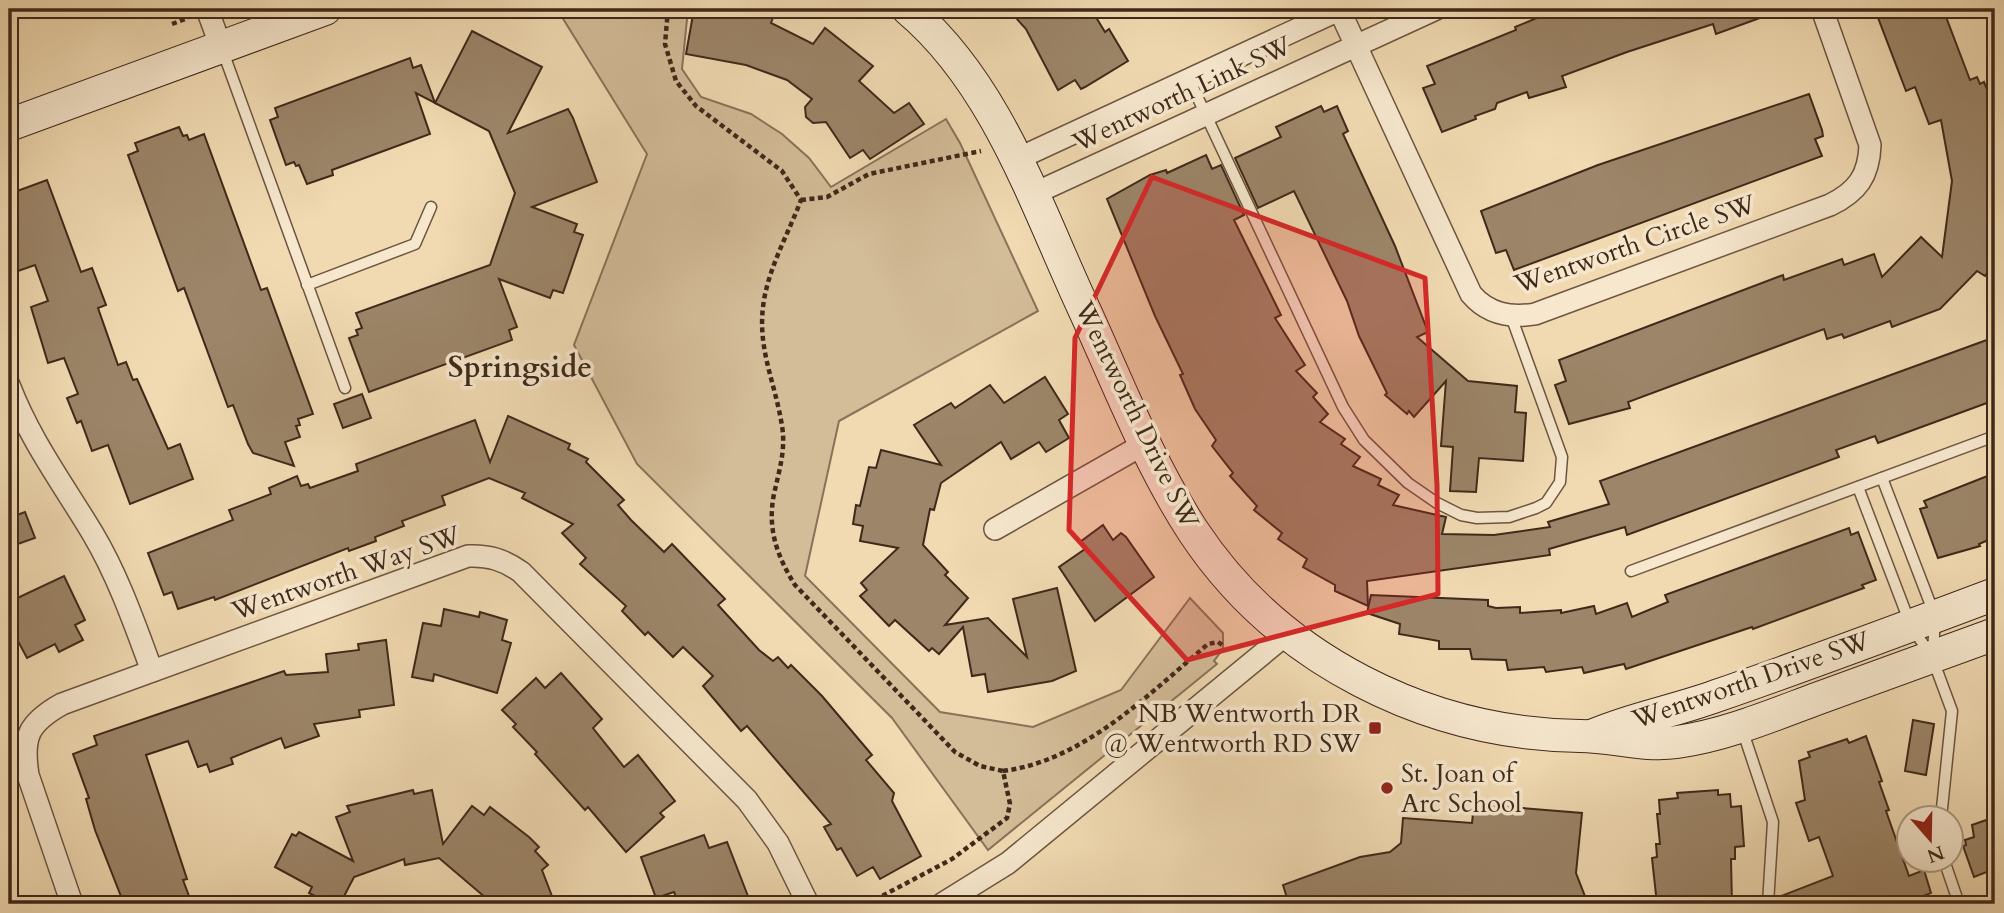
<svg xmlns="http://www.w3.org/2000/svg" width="2004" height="913" viewBox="0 0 2004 913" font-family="Cardo,serif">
<rect width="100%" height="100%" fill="#f1dab2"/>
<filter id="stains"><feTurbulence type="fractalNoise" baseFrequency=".00286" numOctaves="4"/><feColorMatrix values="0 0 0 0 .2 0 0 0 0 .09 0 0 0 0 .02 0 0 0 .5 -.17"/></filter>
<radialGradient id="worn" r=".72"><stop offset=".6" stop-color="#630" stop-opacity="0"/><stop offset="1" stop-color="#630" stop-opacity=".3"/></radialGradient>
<polygon fill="#d3bc98" stroke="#897259" stroke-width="2" points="557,9 688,9 682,69 701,97 751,114 782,134 809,158 831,187 946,119 960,143 1038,311 839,421 805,576 940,712 1033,727 1121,690 1190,598 1223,633 1223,649 1214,661 1217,664 988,850 892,718 637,464 574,345 647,154"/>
<g fill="#9c8569" stroke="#3f291a" stroke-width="2">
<polygon points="694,9 776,9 771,23 813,44 825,28 873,66 859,81 894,113 909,103 924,124 870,159 863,150 850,158 826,122 813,123 806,117 805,107 812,99 787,80 746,65 686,54"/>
<polygon points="1008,9 1091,9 1105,32 1109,29 1128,61 1085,87 1081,89 1075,80 1058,90 1026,29"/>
<polygon points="1548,9 1778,9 1779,11 1716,34 1713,24 1627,52 1562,76 1566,87 1529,98 1527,92 1497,103 1495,109 1475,116 1476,119 1442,132 1423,88 1435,84 1427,66 1516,30 1515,27 1549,13"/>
<polygon points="1894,9 1943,9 1970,80 1977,77 1980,84 1984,82 1995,110 1990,111 1995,126 1995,261 1985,276 1977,271 1940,309 1892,327 1890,321 1844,338 1842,334 1827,339 1824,329 1628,402 1630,408 1569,424 1555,385 1566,381 1559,360 1783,275 1784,280 1842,259 1844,265 1874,254 1882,277 1921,237 1942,257 1952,181 1941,120 1929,124 1915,87 1906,91 1877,15"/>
<polygon points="472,31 542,67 508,133 568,109 573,118 597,182 532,207 577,224 574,232 583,235 563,293 553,290 550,298 499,279 517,327 509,330 512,340 369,392 349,338 358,335 356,330 362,328 356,313 490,265 515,193 489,131 435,103"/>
<polygon points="410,58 413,68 421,65 435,103 416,93 430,134 332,170 333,175 307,184 299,165 296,166 294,162 286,165 270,120 278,117 275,108"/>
<polygon points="1809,94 1822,130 1823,136 1815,139 1822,156 1514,270 1506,250 1496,253 1481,211 1598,165"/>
<polygon points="1321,106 1324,112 1337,106 1348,131 1343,134 1395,246 1428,332 1417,337 1468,381 1517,386 1515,412 1526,413 1523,461 1479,458 1476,492 1450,491 1453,447 1441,446 1446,381 1414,417 1409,411 1407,414 1385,395 1387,393 1359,336 1347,301 1294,191 1258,208 1235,158 1281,137 1276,127"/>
<polygon points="179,127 183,136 187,135 189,140 204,134 261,290 267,288 313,414 298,419 300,425 296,426 300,437 285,442 294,466 253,453 248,444 233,405 228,407 184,288 178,291 128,155 138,151 135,143"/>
<polygon points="1206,155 1212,169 1221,165 1244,215 1234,220 1281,315 1275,318 1305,365 1296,371 1317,393 1313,397 1328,414 1320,422 1345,439 1341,444 1360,457 1353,466 1381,479 1378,485 1399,495 1393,505 1446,517 1442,534 1494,535 1550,527 1548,522 1609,504 1600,481 1995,337 1995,400 1878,443 1875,436 1836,450 1839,457 1627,535 1625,527 1549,549 1550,555 1367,581 1368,606 1335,591 1335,585 1303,567 1307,559 1278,539 1282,533 1254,510 1257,506 1230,476 1233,473 1212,446 1216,440 1195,409 1180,375 1183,374 1155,316 1107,199 1150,175 1166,170 1167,173"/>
<polygon points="47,180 81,272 92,268 106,305 98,308 118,365 126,362 133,380 137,379 168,449 180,444 193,479 130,504 108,445 92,451 81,421 77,423 67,398 78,394 64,358 48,363 31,307 48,301 35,265 18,271 9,247 9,194"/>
<polygon points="1045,377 1068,414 1059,420 1069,438 1046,452 1039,442 1011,459 1001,442 941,483 934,510 930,509 923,545 948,572 945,575 968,598 945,625 988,618 1027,657 1013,599 1057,588 1076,671 1052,681 988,692 985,674 972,676 963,627 939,654 932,648 929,651 895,620 889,626 860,596 867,590 861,583 898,548 860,541 863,526 853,524 856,505 860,506 869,467 876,468 881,450 941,465 914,425 922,420 951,403 955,408 990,385 1004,403"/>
<polygon points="362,394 371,418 343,428 334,404"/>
<polygon points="508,416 570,444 568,449 588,459 586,462 624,500 618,505 631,520 664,552 672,544 725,599 718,605 759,650 773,661 778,657 788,668 791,665 822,696 872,755 866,760 894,793 892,801 921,856 880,879 873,867 857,876 841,848 837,850 824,827 831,824 747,726 741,731 703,686 713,676 683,647 673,657 648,632 645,635 622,611 626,606 580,564 586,558 562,533 573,524 522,498 525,493 489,478 442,496 445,505 402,521 404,526 375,537 376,541 349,551 348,548 215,600 214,597 178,609 172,592 164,595 148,553 233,520 229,510 271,494 269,488 297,476 301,486 308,484 310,488 358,471 356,464 475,420 490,462"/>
<polygon points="1995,473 1995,537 1979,544 1980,546 1938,558 1920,509 1927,507 1924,501"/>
<polygon points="25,512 35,538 9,547 9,518"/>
<polygon points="1103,525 1113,540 1121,533 1126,537 1154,577 1095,621 1059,567 1085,549 1080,542"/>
<polygon points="1849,528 1851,535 1858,532 1876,580 1862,585 1864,588 1753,629 1752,627 1626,669 1624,664 1584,673 1582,667 1546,672 1544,667 1508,670 1506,660 1472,659 1470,649 1439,649 1439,641 1399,634 1400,624 1367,613 1371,595 1488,600 1488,606 1496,608 1520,607 1520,613 1561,610 1561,613 1594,606 1596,614 1627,603 1632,617 1668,602 1665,595"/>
<polygon points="64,576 85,620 75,625 83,640 59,652 55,644 27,658 18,641 9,645 9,602"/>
<polygon points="444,609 479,617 480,612 507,620 502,640 511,643 497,693 434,674 433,681 412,677 423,623 441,626"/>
<polygon points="386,640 394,705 359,710 360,717 314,724 319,736 285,748 281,738 231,758 233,764 210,772 207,764 198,767 188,741 146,755 187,879 183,880 192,904 124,904 95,830 86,799 89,798 73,754 97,745 94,736 284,671 286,675 328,672 326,654 359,650 358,644"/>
<polygon points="561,673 602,719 593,728 624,767 638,755 675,801 660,813 664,817 626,852 588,807 585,810 535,754 537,752 513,727 516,724 502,710 536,678 545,688"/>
<polygon points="1913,720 1934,724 1926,775 1905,771"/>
<polygon points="1866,736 1882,781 1879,782 1889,810 1886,811 1909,876 1924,870 1931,893 1923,896 1926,904 1776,904 1776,898 1833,876 1819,837 1809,841 1796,803 1805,800 1799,761 1810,757 1808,752 1847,739 1849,743"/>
<polygon points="413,790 414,794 432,790 443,844 472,806 484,815 490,807 529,837 539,847 535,851 548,865 542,870 555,904 493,904 439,858 405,865 404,859 354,877 340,904 330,904 309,893 312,887 275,867 292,834 296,836 299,832 353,861 336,817 350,812 347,806"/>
<polygon points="1718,790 1718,795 1730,794 1731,807 1741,806 1744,846 1735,847 1735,859 1731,859 1732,904 1657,904 1652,858 1657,857 1656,844 1660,844 1657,814 1660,814 1659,800 1678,798 1677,793"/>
<polygon points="1474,804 1582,813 1576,873 1588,904 1289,904 1283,885 1360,857 1390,852 1401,843 1403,818 1472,823"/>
<polygon points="1995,817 1995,880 1993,881 1989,871 1974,877 1963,846 1966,845 1965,840 1974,837 1972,825"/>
<polygon points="704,835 709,848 727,842 751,904 679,904 674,892 656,898 641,857"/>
</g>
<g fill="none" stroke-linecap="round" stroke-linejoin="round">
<defs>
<g id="lane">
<polyline points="222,49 345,388"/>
<polyline points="1189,79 1343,407 1364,440 1408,483 1437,503 1461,515 1477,518 1509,517 1536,508 1546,503 1560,482 1562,457 1511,316"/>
<polyline points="307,285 415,244 431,207"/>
<polyline points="1882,478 1935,616 1933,654"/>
<polyline points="1858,487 1911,626 1932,657 1952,711 1941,818"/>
<polyline points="1631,571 1995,436"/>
<polyline points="1742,729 1773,822 1768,904"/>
<polyline points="1944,860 1959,904"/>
</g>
<g id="street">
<polyline points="207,9 221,47"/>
<path d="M1339,9L1471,294C1488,314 1510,318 1535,314L1830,205C1857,192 1869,176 1870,145L1822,9"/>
<polyline points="1015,160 1341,9"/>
<polyline points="1031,195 1436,9"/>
<path d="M9,385C30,440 63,484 93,534C118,576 135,625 152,671"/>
<polyline points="995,529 1146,443"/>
<path d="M72,904L28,775C22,737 28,723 62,704L468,556C489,555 504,560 521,572L747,800L778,843L808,904"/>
<polyline points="942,904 1008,863 1288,633"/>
</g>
<g id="secondary">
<path d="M908,9C997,84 1036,206 1084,309C1118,383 1148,462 1193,531C1278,660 1428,734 1580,736C1613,736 1644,747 1677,742C1726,735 1773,715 1819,698C1878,676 1937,655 1995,634"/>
<polyline points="9,125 325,9"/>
<path d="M1594,735C1634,718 1675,711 1716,696C1809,664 1902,629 1995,594"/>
</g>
</defs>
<use href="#lane" stroke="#6c5540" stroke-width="13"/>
<use href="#street" stroke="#6c5540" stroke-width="24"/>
<use href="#secondary" stroke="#3f291a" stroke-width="34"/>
<g stroke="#3f291a" stroke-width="4.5" stroke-dasharray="5 3.5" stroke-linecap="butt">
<path d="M668,9L665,44L676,81L696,106L782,171L801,200C789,232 770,265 764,300C756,347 775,381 782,426C786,450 779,471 774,494C767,529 777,556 795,585L955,752L980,766L1003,771L1010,804L1007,818L952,859L867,904"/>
<polyline points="172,24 188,18"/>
<polyline points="801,200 827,197 869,174 981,151"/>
<path d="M1003,771C1083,761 1149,694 1208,644L1218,642L1225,647"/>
</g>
<use href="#lane" stroke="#f6e7cd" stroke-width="10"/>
<use href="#street" stroke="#f6e7cd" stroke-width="21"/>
<use href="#secondary" stroke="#f6e7cd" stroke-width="32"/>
</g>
<path fill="#d62828" fill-opacity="0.2" stroke="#d62828" stroke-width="5" stroke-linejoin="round" d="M1152,177L1425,278L1437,485L1438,594L1187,660L1069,530L1075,338Z"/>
<g fill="#8f2418" stroke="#f6e7cd" stroke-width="2.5">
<rect x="1368" y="721" width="14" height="14" rx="3.5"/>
<circle cx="1387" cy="788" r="7"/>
</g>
<g text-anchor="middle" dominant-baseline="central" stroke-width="7" stroke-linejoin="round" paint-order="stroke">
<g font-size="26" fill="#3f291a" stroke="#f6e7cd">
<text transform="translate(1182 94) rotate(-25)">Wentworth Link SW</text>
<text transform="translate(1635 244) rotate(-19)">Wentworth Circle SW</text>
<text transform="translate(1137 415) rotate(64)">Wentworth Drive SW</text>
<text transform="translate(346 573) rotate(-19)">Wentworth Way SW</text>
<text transform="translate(1751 680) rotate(-19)">Wentworth Drive SW</text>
</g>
<g font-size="26" fill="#3f291a" stroke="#f6e7cd" text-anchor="end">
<text x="1361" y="713">NB Wentworth DR<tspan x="1361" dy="30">@ Wentworth RD SW</tspan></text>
<text x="1401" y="773" text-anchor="start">St. Joan of<tspan x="1401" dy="30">Arc School</tspan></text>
</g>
<g font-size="30" font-weight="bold" fill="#3f291a" stroke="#f6e7cd">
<text x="520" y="367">Springside</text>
</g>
</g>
<rect width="2004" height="913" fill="none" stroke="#f1dab2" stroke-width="35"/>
<rect x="10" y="10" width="1983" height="892" fill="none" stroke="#3f291a" stroke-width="3.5"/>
<rect x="18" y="18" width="1969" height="878" fill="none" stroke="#3f291a" stroke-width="2"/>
<g transform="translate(1930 839) rotate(160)"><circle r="33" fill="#f6e7cd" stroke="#ad9b85" stroke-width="2"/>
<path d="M0-5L12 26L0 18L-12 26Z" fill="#8f2418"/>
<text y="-10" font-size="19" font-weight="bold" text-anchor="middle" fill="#3f291a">N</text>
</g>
<rect width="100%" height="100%" filter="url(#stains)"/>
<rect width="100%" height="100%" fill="url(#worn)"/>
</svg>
